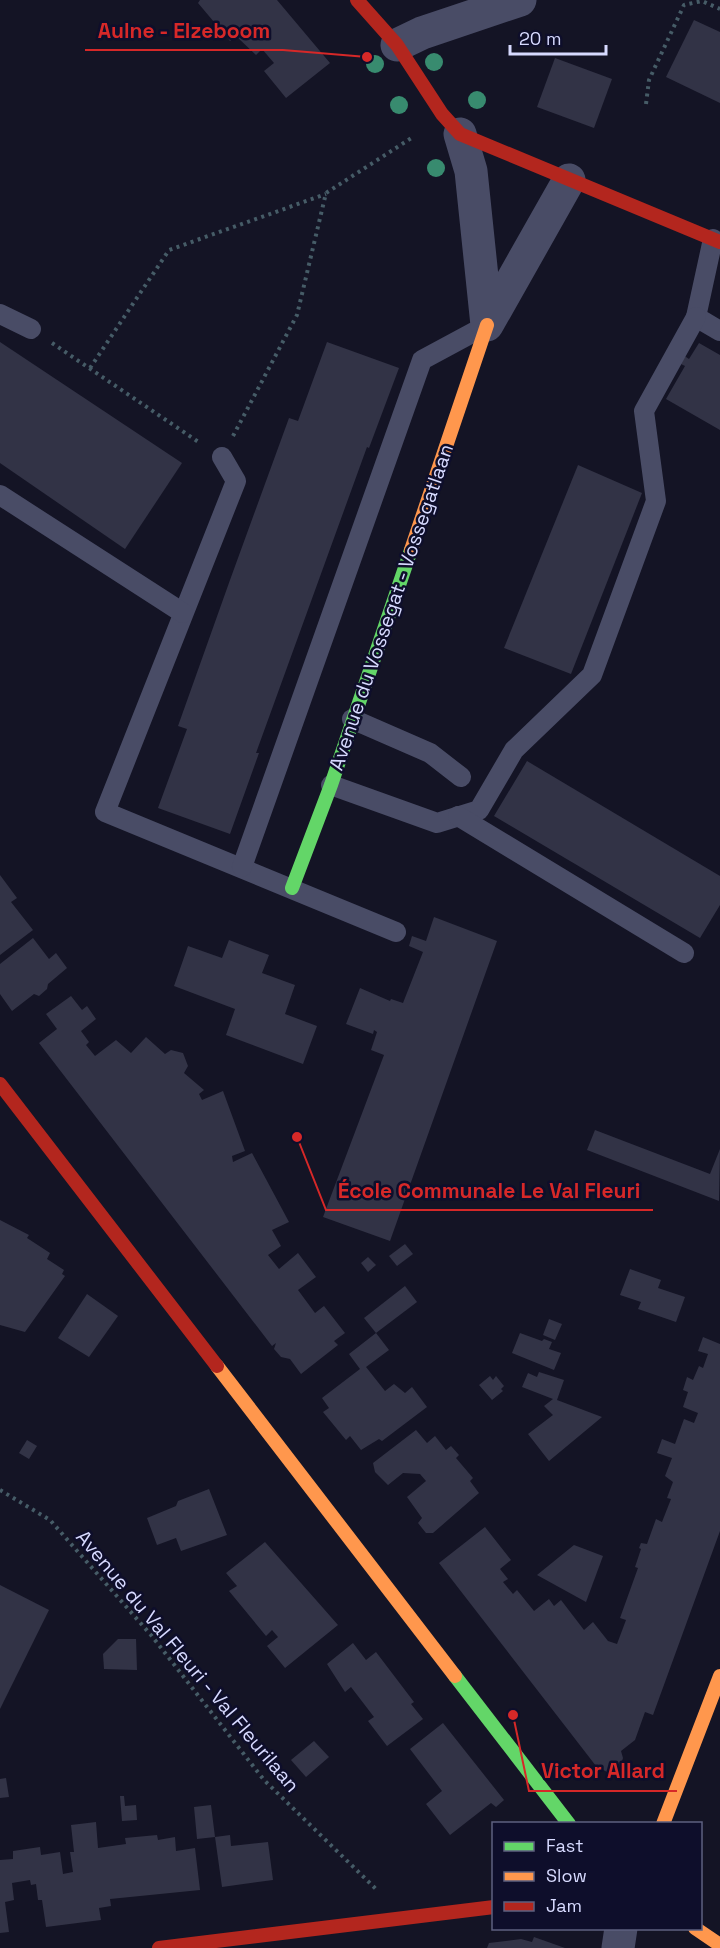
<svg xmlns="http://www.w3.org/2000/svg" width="720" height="1948" viewBox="0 0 720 1948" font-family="'Space Grotesk',sans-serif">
<rect width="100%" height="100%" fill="#141425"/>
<g fill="#323346">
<polygon points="200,0 277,0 330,63 286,98 264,71 274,63 262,49 256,55 236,36 230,41 198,3"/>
<polygon points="694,20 720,32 720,103 666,77"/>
<polygon points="555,58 612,79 594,128 537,107"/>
<polygon points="0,342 182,463 125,549 0,463"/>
<polygon points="327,342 399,368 369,448 367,447 256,753 259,753 230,834 158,808 187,729 178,726 230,580 289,418 298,421"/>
<polygon points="699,343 720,355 720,430 666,399 685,366 679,363 683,355 689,359"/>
<polygon points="578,465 642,493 571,674 504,648"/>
<polygon points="527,761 720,876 720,905 700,938 494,816"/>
<polygon points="0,875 17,898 11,902 33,930 0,955"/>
<polygon points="434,917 497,941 390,1241 323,1217 384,1055 371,1050 377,1032 374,1030 373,1034 346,1024 360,988 390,1001 391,999 403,1003 423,952 409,946 412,936 426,941"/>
<polygon points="33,938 49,959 56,953 67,968 48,984 47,989 39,996 34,994 12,1011 0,994 0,964"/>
<polygon points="229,940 269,955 262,973 295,985 285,1014 317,1026 303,1064 226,1035 235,1009 174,986 188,946 222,958"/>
<polygon points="71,996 82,1010 87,1006 96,1019 81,1031 89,1042 86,1045 95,1056 116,1040 131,1053 146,1037 165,1054 171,1050 183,1053 188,1066 184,1073 204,1090 199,1094 202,1100 223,1091 245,1151 232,1156 233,1162 252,1153 289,1222 272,1230 281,1246 268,1255 279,1269 298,1253 316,1277 298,1290 315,1313 324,1306 345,1333 334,1341 338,1345 301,1374 290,1359 281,1357 274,1349 276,1343 272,1346 39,1043 57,1029 46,1014"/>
<polygon points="595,1130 710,1174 720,1149 719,1201 587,1150"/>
<polygon points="0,1220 29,1235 27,1238 50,1253 47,1259 64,1270 62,1274 65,1276 25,1332 0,1325"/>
<polygon points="405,1244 413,1254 397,1266 389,1256"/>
<polygon points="368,1257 376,1265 368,1272 361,1263"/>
<polygon points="630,1269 661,1280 658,1288 685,1297 676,1322 638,1309 641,1302 620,1295"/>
<polygon points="405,1286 417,1302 376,1333 364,1318"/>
<polygon points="87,1294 118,1316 89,1357 58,1338"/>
<polygon points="549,1319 562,1324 555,1340 543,1335"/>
<polygon points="376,1333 389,1350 366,1367 385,1391 394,1384 405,1393 412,1387 427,1407 382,1441 379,1439 361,1450 350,1436 346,1440 323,1412 329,1408 322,1398 360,1369 349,1354"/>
<polygon points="520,1333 542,1341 544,1339 552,1342 549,1349 561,1353 554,1370 512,1353"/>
<polygon points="703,1337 720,1344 720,1531 653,1715 645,1712 635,1740 621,1751 623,1758 620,1767 607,1772 596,1766 439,1563 485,1527 511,1560 500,1569 508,1579 503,1582 513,1594 517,1590 534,1611 549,1599 554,1606 561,1600 584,1630 593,1622 608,1641 617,1644 626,1620 620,1618 638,1568 635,1567 641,1549 639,1548 641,1543 647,1544 656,1519 662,1522 671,1499 667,1498 673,1482 665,1476 672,1458 657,1453 662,1439 675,1444 684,1419 694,1423 698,1413 683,1407 688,1392 683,1390 687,1377 693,1380 699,1366 703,1368 708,1354 698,1351"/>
<polygon points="539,1372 564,1380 557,1400 602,1417 549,1461 528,1434 553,1415 544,1406 553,1399 522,1387 528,1373 537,1377"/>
<polygon points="490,1376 493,1380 496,1376 504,1386 501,1389 503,1391 492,1400 479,1385"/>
<polygon points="416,1430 427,1443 435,1436 446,1450 451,1446 459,1455 456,1458 473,1478 470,1481 479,1493 433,1533 426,1533 418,1523 422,1518 407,1497 426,1481 420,1474 403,1473 388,1485 375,1472 373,1463"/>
<polygon points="27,1440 37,1446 29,1459 19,1453"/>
<polygon points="209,1489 227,1535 181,1551 176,1538 157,1545 147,1518 176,1506 178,1501"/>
<polygon points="265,1542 338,1625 285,1668 267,1646 278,1637 272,1630 266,1636 229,1591 237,1586 226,1573"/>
<polygon points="574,1545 603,1556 586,1602 537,1575"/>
<polygon points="0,1585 49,1610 0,1709"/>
<polygon points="118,1639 136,1639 137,1670 104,1669 103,1654"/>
<polygon points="353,1643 366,1660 376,1652 414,1702 411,1704 423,1719 387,1746 368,1721 374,1717 351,1687 345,1692 327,1664"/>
<polygon points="443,1723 504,1800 496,1807 491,1803 450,1835 426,1804 442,1791 410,1749"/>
<polygon points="314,1741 329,1757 306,1777 291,1760"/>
<polygon points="6,1778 9,1797 0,1798 0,1779"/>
<polygon points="120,1796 124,1796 125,1806 136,1805 137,1820 122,1821"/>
<polygon points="211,1805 215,1837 197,1839 194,1807"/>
<polygon points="96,1822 98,1848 126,1844 125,1838 157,1835 158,1840 175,1837 176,1851 195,1848 200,1890 110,1899 111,1906 99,1908 101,1920 46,1927 42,1900 38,1900 36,1884 31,1885 30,1880 12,1883 14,1900 5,1902 9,1932 0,1933 0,1860 13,1859 13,1851 40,1847 41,1855 60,1852 63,1874 73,1872 70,1852 74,1852 71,1825"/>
<polygon points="230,1835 231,1846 268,1842 273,1880 222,1887 215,1837"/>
<polygon points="534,1937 565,1948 487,1948 489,1943 521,1939 532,1942"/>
</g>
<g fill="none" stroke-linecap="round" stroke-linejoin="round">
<g stroke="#465c67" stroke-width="4" stroke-dasharray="3 4.5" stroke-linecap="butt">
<polyline points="646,104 649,80 684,5 702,1 720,9"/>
<polyline points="52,343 200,443"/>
<polyline points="90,368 169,250 326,194"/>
<polyline points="233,436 297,315 326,193 413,137"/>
<polyline points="0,1490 50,1520 151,1635 264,1780 376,1889"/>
</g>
<g stroke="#494c66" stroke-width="20">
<polyline points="713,239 696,317 720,331"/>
<polyline points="0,314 31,329"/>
<polyline points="222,457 236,481 105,812 396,932"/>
<polyline points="0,495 183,613"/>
<polyline points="352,719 430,753 461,777"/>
<polyline points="331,785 437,823 479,810 514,750 592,675 656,501 644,411 696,317"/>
<polyline points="458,816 684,953"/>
<polyline points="242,867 422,360 487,325"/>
</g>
<g stroke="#494c66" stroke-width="33">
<polyline points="397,45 422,33 520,0"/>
<polyline points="460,134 471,171 487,325 569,180"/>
<polyline points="618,1948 621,1928"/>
</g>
<g stroke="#63d668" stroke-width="14">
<polyline points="292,888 331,785 411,550"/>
<polyline points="455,1676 569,1824"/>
</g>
<g stroke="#ff974d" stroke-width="14">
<polyline points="411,550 487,325"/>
<polyline points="217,1366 455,1676"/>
<polyline points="663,1824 720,1676"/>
<polyline points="695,1928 720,1945"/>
</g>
<g stroke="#b3261e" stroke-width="14">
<polyline points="357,0 397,45 442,114 460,134 720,242"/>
<polyline points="0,1084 217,1366"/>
<polyline points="159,1948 494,1907"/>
</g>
</g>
<g fill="#388b6f">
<circle cx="434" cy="62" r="9"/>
<circle cx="375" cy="64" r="9"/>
<circle cx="477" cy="100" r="9"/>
<circle cx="399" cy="105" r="9"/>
<circle cx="436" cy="168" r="9"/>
</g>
<g text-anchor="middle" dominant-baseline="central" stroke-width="5" stroke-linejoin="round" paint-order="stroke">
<g font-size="20" fill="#d7daff" stroke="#0e0e2b">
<text transform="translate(391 607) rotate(-71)">Avenue du Vossegat - Vossegatlaan</text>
<text transform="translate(188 1661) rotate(50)">Avenue du Val Fleuri - Val Fleurilaan</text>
</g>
</g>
<path fill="none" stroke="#d62828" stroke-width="2" d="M367 57L283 50H85M297 1137L326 1210H653M513 1715L529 1791H677"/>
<g fill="#d62828" stroke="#0e0e2b" stroke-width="2">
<circle cx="367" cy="57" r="6"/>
<circle cx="297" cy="1137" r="6"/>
<circle cx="513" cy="1715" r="6"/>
</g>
<g font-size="21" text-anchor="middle" font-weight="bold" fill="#d62828" stroke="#0e0e2b" stroke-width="5" stroke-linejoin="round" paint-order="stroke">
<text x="184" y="38">Aulne - Elzeboom</text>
<text x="489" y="1198">École Communale Le Val Fleuri</text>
<text x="603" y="1778">Victor Allard</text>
</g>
<rect x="492" y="1822" width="210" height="108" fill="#0e0e2b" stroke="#5e6080" stroke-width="1.5"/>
<rect x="504" y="1842" width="30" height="9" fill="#63d668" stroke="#5e6080" stroke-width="1.5"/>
<text x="546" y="1852" font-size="18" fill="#d7daff">Fast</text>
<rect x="504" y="1872" width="30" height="9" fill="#ff974d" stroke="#5e6080" stroke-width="1.5"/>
<text x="546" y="1882" font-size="18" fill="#d7daff">Slow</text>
<rect x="504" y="1902" width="30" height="9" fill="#b3261e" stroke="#5e6080" stroke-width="1.5"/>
<text x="546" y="1912" font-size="18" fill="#d7daff">Jam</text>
<path d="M510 45v9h96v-9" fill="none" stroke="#d7daff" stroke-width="3"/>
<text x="519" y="45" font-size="18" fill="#d7daff" stroke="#0e0e2b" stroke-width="4.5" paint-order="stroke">20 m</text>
</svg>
